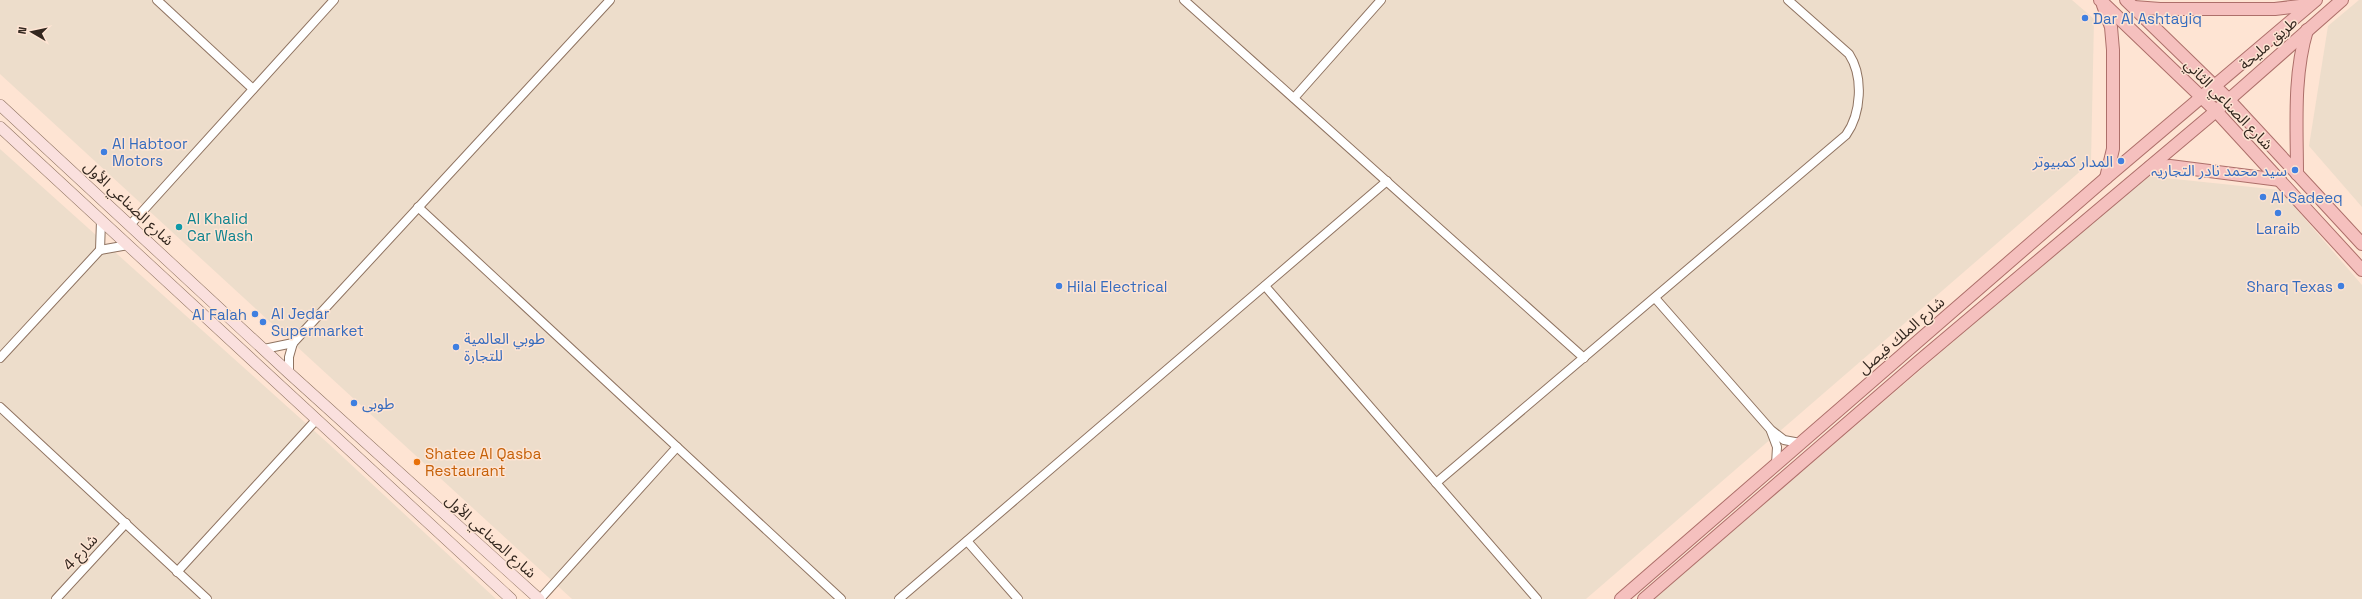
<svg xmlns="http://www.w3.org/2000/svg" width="2362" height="599" viewBox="0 0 2362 599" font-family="'Space Grotesk','Noto Sans Arabic',sans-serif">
<rect width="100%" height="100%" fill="#fee4d3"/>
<g fill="#edddcb">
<polygon points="0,0 2072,0 2094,19 2091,162 1586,599 572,599 0,74"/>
<polygon points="2359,0 2362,0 2362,207 2309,146 2328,26"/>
<polygon points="0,149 330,445 496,599 0,599"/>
<polygon points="2146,176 2280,190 2362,285 2362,599 1654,599"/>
</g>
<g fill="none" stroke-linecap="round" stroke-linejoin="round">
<defs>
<g id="street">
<polyline points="157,0 253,89"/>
<polyline points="1184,0 1584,358"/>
<polyline points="1294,98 1381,0"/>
<polyline points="418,207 841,599"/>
<polyline points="131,224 334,0"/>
<polyline points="100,250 101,221"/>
<polyline points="1265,286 1537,599"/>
<polyline points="1655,298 1771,430 1784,440 1800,443"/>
<polyline points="264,349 293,343"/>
<polyline points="0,358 100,250 128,245"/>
<polyline points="289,373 289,357 293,343 610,0"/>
<polyline points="0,407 207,599"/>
<polyline points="1771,431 1777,447 1776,464"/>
<path d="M1436,483L1846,135C1861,114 1864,77 1849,54L1788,0"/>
<polyline points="967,541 1018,599"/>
<polyline points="177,572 317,419"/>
<polyline points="56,599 126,523"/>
<polyline points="540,599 677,447"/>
<polyline points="899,599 1387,181"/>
</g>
<g id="secondary">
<polyline points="0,105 289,373 539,599"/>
<polyline points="0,127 511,599"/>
</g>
<g id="primary">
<polyline points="2100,0 2216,111 2362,270"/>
<polyline points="2126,0 2228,99 2362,244"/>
<polyline points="2103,5 2111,27 2113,50 2113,149 2106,178"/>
<polyline points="2134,7 2160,9 2275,9 2308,5"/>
<polyline points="2150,167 2170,166 2280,180"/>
<path d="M2297,174C2297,127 2293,76 2307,30"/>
<polyline points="1621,599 2106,178 2316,0"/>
<polyline points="1644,599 1917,363 2216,111 2342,0"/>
</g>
</defs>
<use href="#street" stroke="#8f7361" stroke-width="10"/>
<use href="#secondary" stroke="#8f7361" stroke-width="12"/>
<use href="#primary" stroke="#ad6f6a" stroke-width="14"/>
<use href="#street" stroke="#fff" stroke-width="8"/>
<use href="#secondary" stroke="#fae0de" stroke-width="11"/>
<use href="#primary" stroke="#f5c0be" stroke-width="12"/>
</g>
<g fill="#3f7fe0" stroke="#fee4d3" stroke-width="1.5">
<circle cx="2085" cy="18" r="4"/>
<circle cx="104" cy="152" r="4"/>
<circle cx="2121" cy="161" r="4"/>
<circle cx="2295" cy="170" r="4"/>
<circle cx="2263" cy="197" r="4"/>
<circle cx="2278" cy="213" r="4"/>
<circle cx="1059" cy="286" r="4"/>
<circle cx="2341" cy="286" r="4"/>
<circle cx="255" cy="314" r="4"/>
<circle cx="263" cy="322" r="4"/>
<circle cx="456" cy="347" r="4"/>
<circle cx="354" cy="403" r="4"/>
</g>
<circle fill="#0f9aa8" stroke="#fee4d3" stroke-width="1.5" cx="179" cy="227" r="4"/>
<circle fill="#e8710a" stroke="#fee4d3" stroke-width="1.5" cx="417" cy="462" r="4"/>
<g text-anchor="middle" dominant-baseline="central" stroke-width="3" stroke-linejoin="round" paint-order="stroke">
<g font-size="15" fill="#366cbe" stroke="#fee4d3" text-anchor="start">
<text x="2093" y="18">Dar Al Ashtayiq</text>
<text x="112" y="143">Al Habtoor<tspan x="112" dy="17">Motors</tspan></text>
<text x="2113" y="161" text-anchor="end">المدار کمبیوتر</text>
<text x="2287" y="170" text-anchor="end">سید محمد نادر التجاریہ</text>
<text x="2271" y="197">Al Sadeeq</text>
<text x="2278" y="228" text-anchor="middle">Laraib</text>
<text x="1067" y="286">Hilal Electrical</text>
<text x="2333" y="286" text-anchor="end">Sharq Texas</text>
<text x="271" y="313">Al Jedar<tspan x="271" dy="17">Supermarket</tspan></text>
<text x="247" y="314" text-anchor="end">Al Falah</text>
<text x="464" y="338">طوبي العالمية<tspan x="464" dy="17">للتجارة</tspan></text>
<text x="362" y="403">طوبى</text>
</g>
<g font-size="15" fill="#33271f" stroke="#fee4d3">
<text transform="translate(2268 43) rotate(-41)">طريق مليحة</text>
<text transform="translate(2229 104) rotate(46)">شارع الصناعي الثاني</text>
<text transform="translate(129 203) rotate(43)">شارع الصناعي الأول</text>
<text transform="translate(1901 335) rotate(-41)">شارع الملك فيصل</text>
<text transform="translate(491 536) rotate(42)">شارع الصناعي الأول</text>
<text transform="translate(80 552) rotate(-47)">شارع 4</text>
</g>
<g font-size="15" fill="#0d838f" stroke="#fee4d3" text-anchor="start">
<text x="187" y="218">Al Khalid<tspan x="187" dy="17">Car Wash</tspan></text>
</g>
<g font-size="15" fill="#c56008" stroke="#fee4d3" text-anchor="start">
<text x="425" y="453">Shatee Al Qasba<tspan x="425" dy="17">Restaurant</tspan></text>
</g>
</g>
<g transform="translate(32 32) rotate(279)" stroke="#fee4d3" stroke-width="3" paint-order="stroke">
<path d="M0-3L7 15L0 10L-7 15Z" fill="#33271f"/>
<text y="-6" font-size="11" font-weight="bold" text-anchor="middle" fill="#33271f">N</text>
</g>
</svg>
